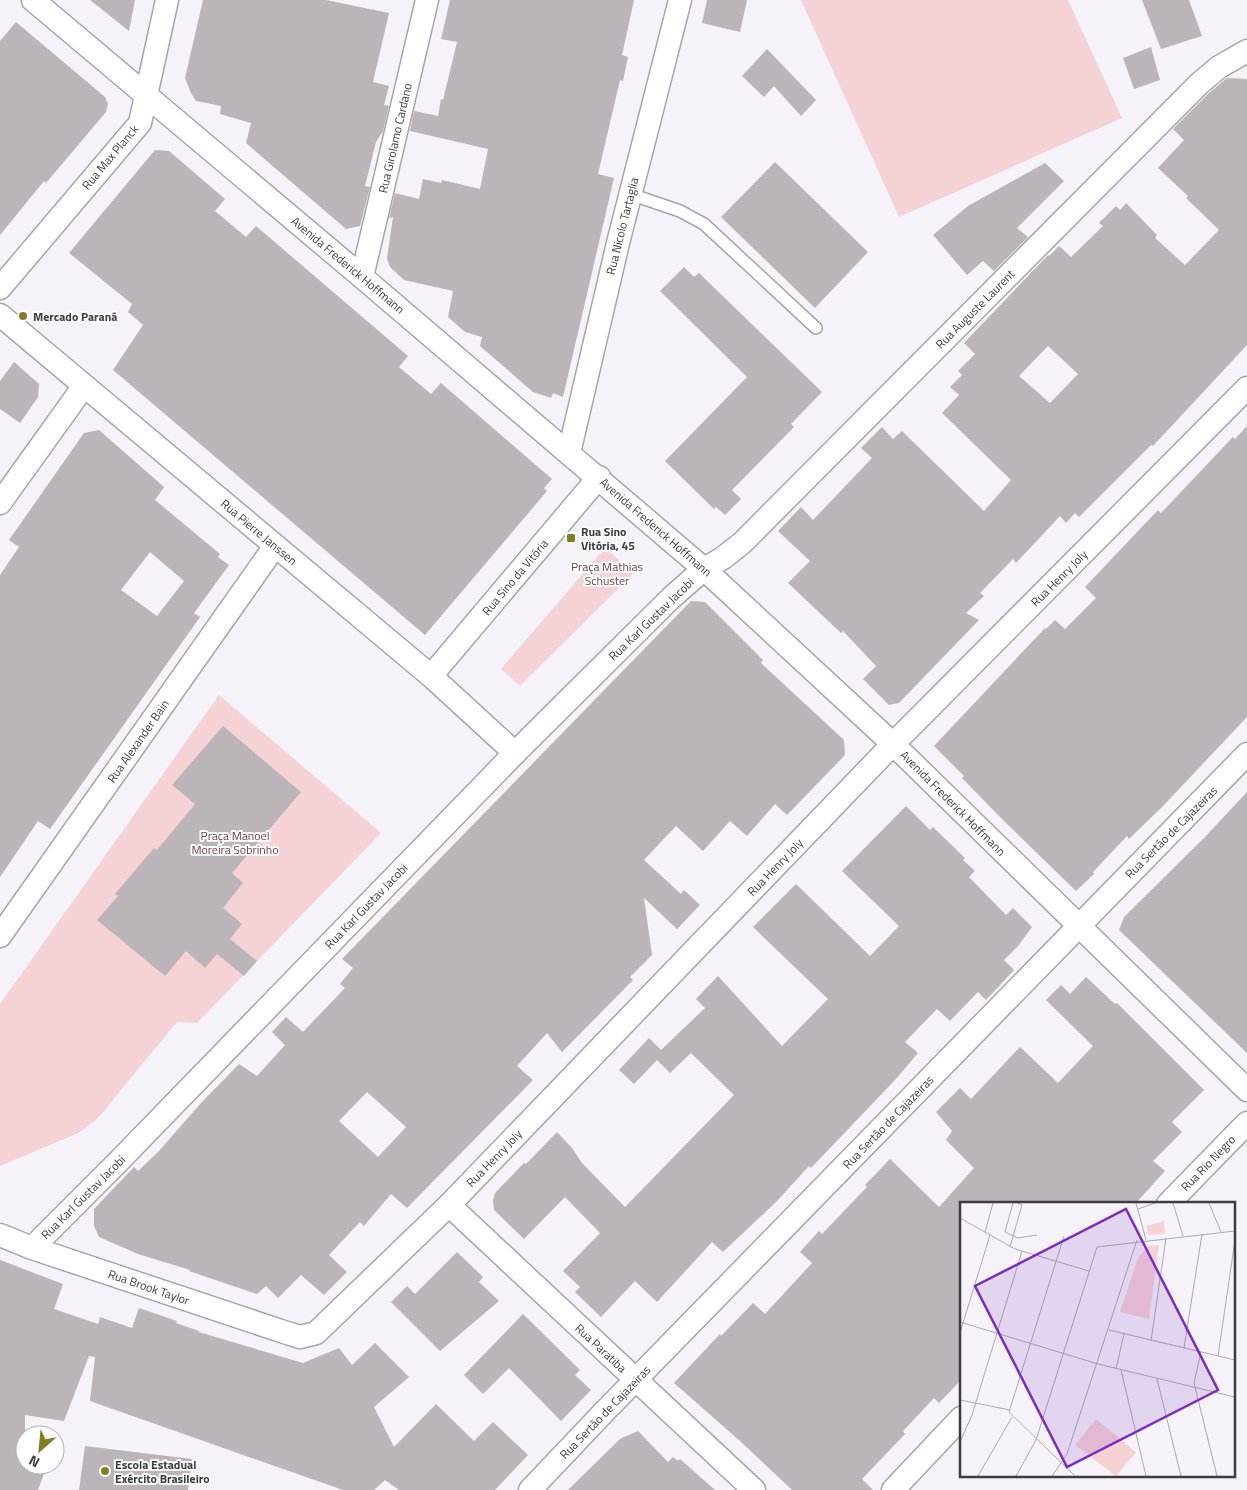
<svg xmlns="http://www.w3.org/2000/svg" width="1247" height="1490" viewBox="0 0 1247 1490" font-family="'Titillium Web',sans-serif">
<rect width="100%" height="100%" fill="#f5f2f9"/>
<g fill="#f5d2d6">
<polygon points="801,0 1068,0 1122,118 899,217"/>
<polygon points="605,548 634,573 520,686 501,669"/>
<path d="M219,695L381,833L197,1023L177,1022C160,1043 142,1064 125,1085C108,1105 100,1121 76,1134L0,1166V1004Z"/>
</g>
<g fill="#bbb4b9" fill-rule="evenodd">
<polygon points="90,0 135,0 129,31"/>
<polygon points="203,0 326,0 389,13 373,82 389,86 384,105 389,106 383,131 376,142 365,186 370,187 360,226 346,229 246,143 251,123 220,114 221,106 196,101 191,93 185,78"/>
<polygon points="450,0 634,0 622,55 628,57 623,81 620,80 598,174 614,178 563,397 553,393 551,398 533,392 480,346 482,337 465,332 448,317 453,291 404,280 390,267 387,258 393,217 389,218 395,193 419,199 423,179 441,183 442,180 480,189 488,149 410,131 414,111 438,116 441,99 443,100 457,42 441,39"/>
<polygon points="707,0 747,0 740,32 702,23"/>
<polygon points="1142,0 1189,0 1202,36 1161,49"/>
<polygon points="16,22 105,97 108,104 106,112 46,183 44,181 0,235 0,41"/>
<polygon points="1151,47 1160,80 1134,89 1123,58"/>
<polygon points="767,49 816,100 801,116 774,86 764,97 742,76"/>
<path d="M1227,78L1247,79V345L1153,446L1151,445L1079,517L1075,513L1066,523L1060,516L1016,563L1013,559L980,593L984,596L966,613L979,620L899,703L889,705L863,679L876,666L843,631L841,633L788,583L810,561L778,531L801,507L813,520L872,458L861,448L882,427L893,439L902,431L984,511L1011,480L942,413L959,395L950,387L962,375L958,371L975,354L964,343L1048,255L1049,256L1059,246L1071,257L1103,226L1099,223L1116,206L1120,210L1126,203L1157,235L1155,238L1185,265L1219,230L1186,198L1188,196L1158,168L1184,140L1173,129L1209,93ZM1048,346L1078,374L1050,403L1019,376Z"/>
<polygon points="155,150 169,151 225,199 215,211 246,237 256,226 408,356 399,367 431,394 441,383 552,479 544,488 547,491 425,635 113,370 143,325 128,312 132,304 69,253"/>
<polygon points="775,162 868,252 815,308 721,217"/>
<polygon points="1045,163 1064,181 1017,228 1028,237 994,271 983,261 967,275 933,235 968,206"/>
<polygon points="684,267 694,277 699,273 822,392 791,424 794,427 732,490 741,499 725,515 716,507 714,509 665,461 747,377 660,291"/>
<polygon points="14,362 39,384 38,397 20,423 0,409 0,381"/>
<polygon points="1247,426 1247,717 1164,805 1129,839 1127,836 1093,872 1094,874 1076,891 1004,821 962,778 964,776 934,746 1045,628 1046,629 1055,620 1065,629 1096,598 1085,587 1158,510 1161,513 1233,437 1235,439"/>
<path d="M99,430L164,487L155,500L220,554L218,557L229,565L194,613L200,617L50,829L38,821L0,877V575L19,547L9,540L84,433ZM150,552L184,581L157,616L121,590Z"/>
<path d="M691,601L705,602L763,660L761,663L844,740L845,755L787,815L775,804L747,836L730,821L703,851L676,826L644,860L681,894L684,890L700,905L677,929L644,898L652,955L630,977L633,980L562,1052L547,1033L517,1066L533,1080L407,1208L391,1194L364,1226L360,1222L329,1255L347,1272L324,1295L301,1275L278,1298L266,1286L257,1294L189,1271L190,1270L138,1254L99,1237L94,1226V1209L134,1167L138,1171L158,1152L201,1103L239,1064L257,1076L285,1045L272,1032L286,1017L303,1032L345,988L340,984L353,968L342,959ZM367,1092L406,1127L378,1157L339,1121Z"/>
<polygon points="223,726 301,792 232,873 243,883 223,908 242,924 230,939 257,961 244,976 217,954 205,968 186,951 165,976 97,920 118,896 115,894 154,848 157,850 195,804 172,785"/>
<polygon points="1247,792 1247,1053 1119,930 1124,917 1204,838"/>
<polygon points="906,806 930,830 933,827 965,858 963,860 975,871 969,877 1006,915 1013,908 1032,927 1018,946 1004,960 1014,970 986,1000 978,992 950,1021 937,1009 905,1042 918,1053 895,1080 811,1168 809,1166 776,1202 723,1252 712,1242 657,1302 635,1281 601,1317 575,1292 580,1287 563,1271 600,1233 565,1197 524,1239 494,1210 493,1201 495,1193 524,1163 526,1164 557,1132 572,1148 582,1163 625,1207 734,1095 691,1053 670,1073 657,1060 634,1084 619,1070 649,1038 661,1050 705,1008 696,999 718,976 782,1046 828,999 753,927 796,884 870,956 899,926 842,871"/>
<polygon points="1086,977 1115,1004 1117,1003 1204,1090 1172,1122 1182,1132 1153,1161 1165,1171 1135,1204 961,1204 961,1380 939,1403 934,1398 903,1431 905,1434 862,1479 873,1490 792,1490 740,1441 674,1383 720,1334 721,1336 753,1303 765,1314 812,1263 800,1252 819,1231 822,1234 867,1187 865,1185 890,1159 939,1207 974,1168 946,1140 952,1131 936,1112 960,1088 971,1099 1020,1047 1058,1083 1093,1046 1046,1000 1061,985 1070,994"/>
<polygon points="457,1252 483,1277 479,1282 499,1301 440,1351 391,1302 407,1286 415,1294"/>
<polygon points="0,1260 63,1284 54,1309 98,1324 100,1317 132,1328 139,1308 177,1321 176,1323 199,1331 199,1332 303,1363 339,1348 352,1365 375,1343 409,1377 374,1407 394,1447 436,1404 474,1441 493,1422 528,1455 495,1490 399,1490 385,1480 374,1490 343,1490 90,1401 95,1357 89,1356 64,1421 25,1415 25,1466 45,1471 38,1490 0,1490"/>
<polygon points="523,1314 580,1370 575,1375 591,1390 561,1421 509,1368 483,1394 464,1375"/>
<polygon points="638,1431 668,1462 673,1457 678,1461 680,1459 715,1490 568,1490 620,1439"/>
<polygon points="85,1446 192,1459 188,1490 79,1490"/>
</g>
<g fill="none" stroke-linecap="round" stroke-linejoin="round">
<defs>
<polyline id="lane" points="630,194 680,211 704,224 816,328"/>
<g id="street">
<polyline points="33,0 362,277 704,569 893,744 1247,1090"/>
<polyline points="362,277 427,0"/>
<polyline points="0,288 140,123 167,0"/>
<polyline points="0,315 431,676 515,753"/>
<polyline points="569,453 618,243 680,0"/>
<polyline points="0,503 84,386"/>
<polyline points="431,676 599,477"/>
<polyline points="0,936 275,546"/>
<polyline points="1168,1204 1247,1123"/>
<polyline points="449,1205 754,1490"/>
<polyline points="0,1235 32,1248 284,1332 300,1337 316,1333 449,1205 893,744 1247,388"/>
<polyline points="32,1248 116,1164 515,753 671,598 704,569 723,558 742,543 1200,83 1219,67 1247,51"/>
<polyline points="530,1490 605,1411 1247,754"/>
<polyline points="893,1490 961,1418"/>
</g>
</defs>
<use href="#lane" stroke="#a7a4ab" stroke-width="14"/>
<use href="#street" stroke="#a7a4ab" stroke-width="25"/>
<use href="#lane" stroke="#fff" stroke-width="11"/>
<use href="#street" stroke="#fff" stroke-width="22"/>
</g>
<g fill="#847c22" stroke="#fff" stroke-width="2">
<circle cx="23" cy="316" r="5"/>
<rect x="566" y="533" width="10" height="10" rx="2.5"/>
<circle cx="105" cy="1471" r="5"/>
</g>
<g text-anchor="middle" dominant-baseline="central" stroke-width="4" stroke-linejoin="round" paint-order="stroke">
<g font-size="12" fill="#3d3c3f" stroke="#fff">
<text transform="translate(395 138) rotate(-77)">Rua Girolamo Cardano</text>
<text transform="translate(110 157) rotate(-50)">Rua Max Planck</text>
<text transform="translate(622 226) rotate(-76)">Rua Nicolo Tartaglia</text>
<text transform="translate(348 265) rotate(40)">Avenida Frederick Hoffmann</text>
<text transform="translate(975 309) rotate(-45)">Rua Auguste Laurent</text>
<text transform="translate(656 527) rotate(41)">Avenida Frederick Hoffmann</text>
<text transform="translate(259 532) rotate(40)">Rua Pierre Janssen</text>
<text transform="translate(515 577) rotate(-50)">Rua Sino da Vitória</text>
<text transform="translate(1059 578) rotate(-45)">Rua Henry Joly</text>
<text transform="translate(651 619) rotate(-44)">Rua Karl Gustav Jacobi</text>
<text transform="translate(138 741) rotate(-55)">Rua Alexander Bain</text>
<text transform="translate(953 803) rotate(45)">Avenida Frederick Hoffmann</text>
<text transform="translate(1171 832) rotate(-45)">Rua Sertão de Cajazeiras</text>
<text transform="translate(775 867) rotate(-46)">Rua Henry Joly</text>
<text transform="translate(366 906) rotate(-46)">Rua Karl Gustav Jacobi</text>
<text transform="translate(888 1122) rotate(-46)">Rua Sertão de Cajazeiras</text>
<text transform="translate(494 1158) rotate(-46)">Rua Henry Joly</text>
<text transform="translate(1208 1163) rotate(-46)">Rua Rio Negro</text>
<text transform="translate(83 1197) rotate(-45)">Rua Karl Gustav Jacobi</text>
<text transform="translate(149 1287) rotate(19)">Rua Brook Taylor</text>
<text transform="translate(601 1348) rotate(43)">Rua Paratiba</text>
<text transform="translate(605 1412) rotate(-46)">Rua Sertão de Cajazeiras</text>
</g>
<g font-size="12" font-weight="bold" fill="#3d3c3f" stroke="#fff" text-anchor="start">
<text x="33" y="316">Mercado Paraná</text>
<text x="581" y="531">Rua Sino<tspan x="581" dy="14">Vitória, 45</tspan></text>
<text x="115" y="1464">Escola Estadual<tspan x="115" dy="14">Exército Brasileiro</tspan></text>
</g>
<g font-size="12" fill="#703d46" stroke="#fff">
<text x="607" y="566">Praça Mathias<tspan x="607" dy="14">Schuster</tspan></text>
<text x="235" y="835">Praça Manoel<tspan x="235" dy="14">Moreira Sobrinho</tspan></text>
</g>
</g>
<g transform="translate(960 1202)">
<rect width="275" height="275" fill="#f5f2f9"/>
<path d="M204,19L205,32L189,33L186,24ZM199,43L189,117L160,110L178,56L188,44ZM136,217L176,250L156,274L115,243Z" fill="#f5d2d6"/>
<path fill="none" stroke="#aba9af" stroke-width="1" d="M53,1L45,30L58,36L77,33M176,1L186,38M213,1L223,34M249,1L261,30M178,7L195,1M0,16L55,47L129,69M25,30L33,1M104,34L49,210L115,274M50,45L62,3L58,1M0,120L138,162L275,195M149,128L275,158M0,131L30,33M191,139L206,36M224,146L242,32M241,150L234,181L257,274M258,154L275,38M156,167L164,132M161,168L186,274M197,177L221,274M0,198L50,208M0,240L12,213L62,49M18,274L52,215M56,274L76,238L137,45L275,29M92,274L107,252L177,38"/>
<path fill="#7b2cbf" fill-opacity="0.15" stroke="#7b2cbf" stroke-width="2.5" d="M166,7L258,188L107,265L15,84Z"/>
<rect width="275" height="275" fill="none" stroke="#3d3c3f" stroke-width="2.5"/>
</g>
<g transform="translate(40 1450) rotate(207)"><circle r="24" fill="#ffffff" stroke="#b1b1b2"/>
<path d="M0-4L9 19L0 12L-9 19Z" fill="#847c22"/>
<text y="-8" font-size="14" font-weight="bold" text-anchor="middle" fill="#3d3c3f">N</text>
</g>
</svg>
